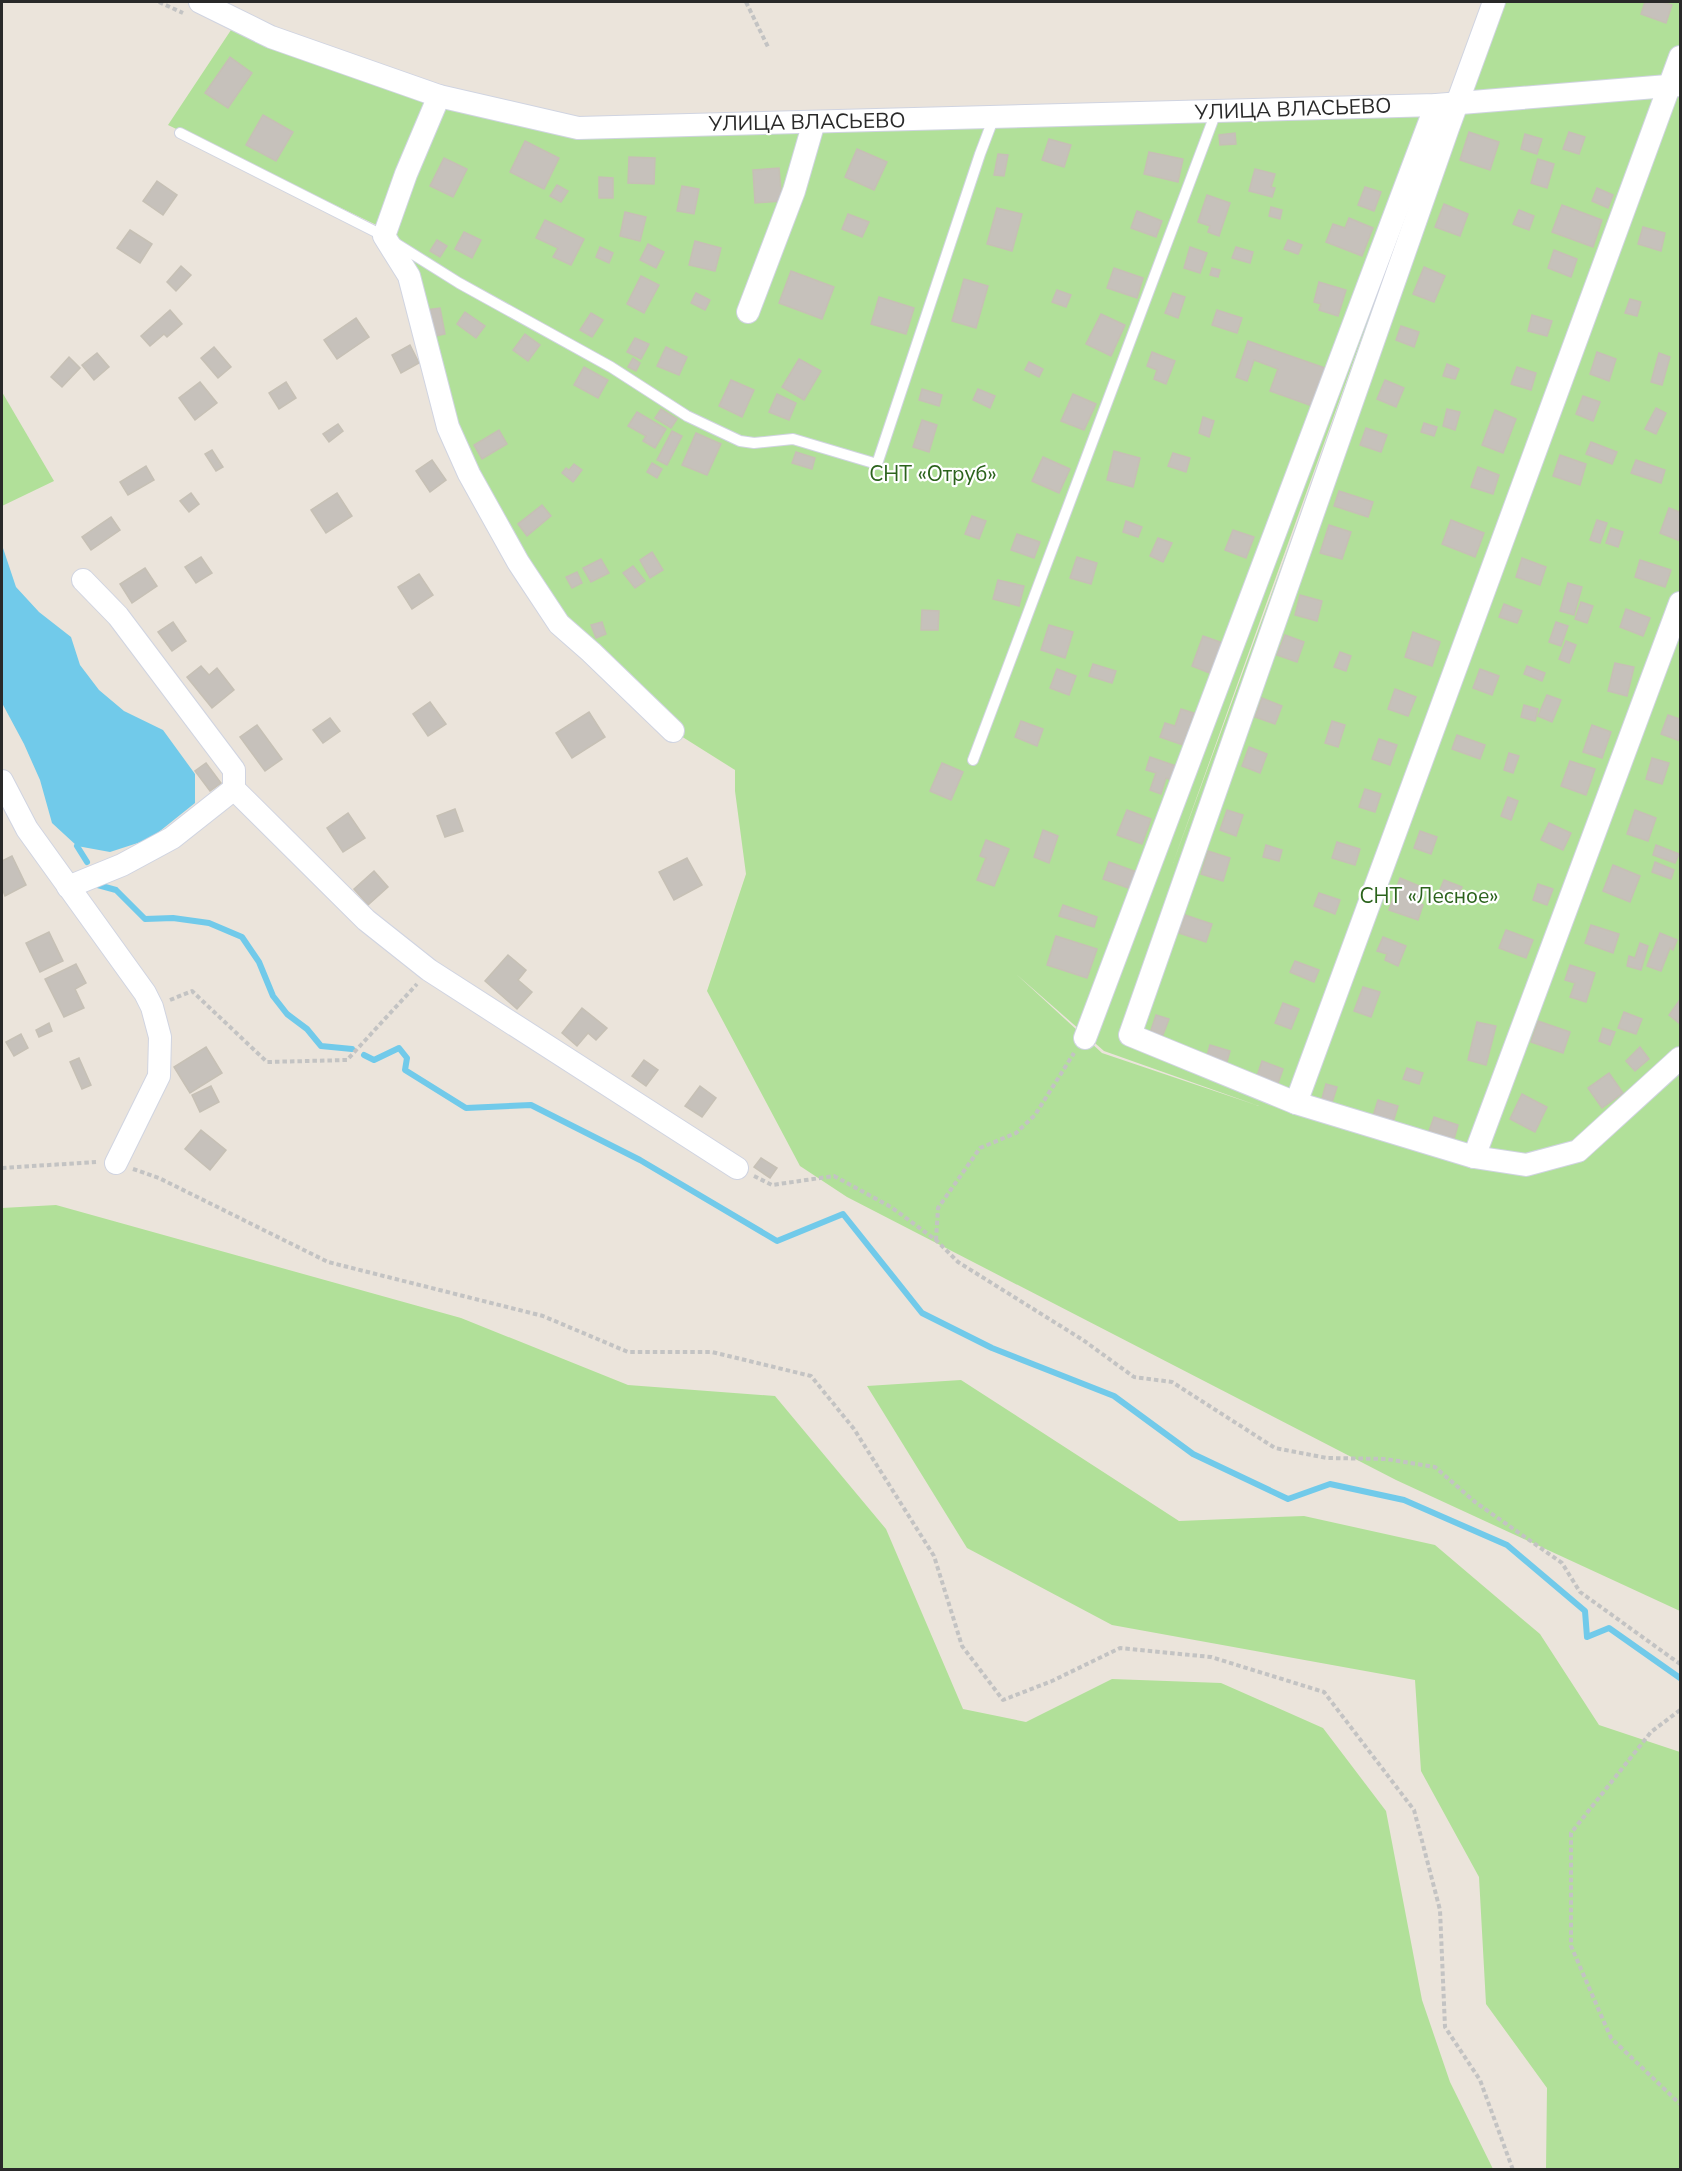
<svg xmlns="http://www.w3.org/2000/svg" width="1682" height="2171" viewBox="0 0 1682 2171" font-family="'Nunito Sans',sans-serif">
<rect width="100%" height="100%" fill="#ebe4db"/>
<g fill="#b1e099" fill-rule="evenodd">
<path d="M1488,2H1680V1611L1396,1480L847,1197L800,1166L707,991L746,874L735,791V770L673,731L591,652L469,474L389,231L168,125L231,30L439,96L578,128L1445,107L1173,863ZM1016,974L1104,1051L1259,1106L1102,1053Z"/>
<polygon points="2,392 54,481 2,506"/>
<polygon points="56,1205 461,1318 628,1385 775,1396 886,1529 963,1709 1026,1722 1112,1679 1221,1683 1323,1728 1386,1811 1422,2000 1450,2082 1493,2169 2,2169 2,1208"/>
<polygon points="961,1380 1179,1521 1304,1516 1435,1545 1540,1634 1599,1725 1680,1752 1680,2169 1546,2169 1547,2088 1486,2004 1479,1877 1421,1771 1415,1680 1112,1625 967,1548 867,1386"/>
</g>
<polygon fill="#71caea" points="2,545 16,587 39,612 71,637 80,665 99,690 124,711 163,730 195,774 195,803 150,839 110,852 77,846 52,823 40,780 24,744 2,703"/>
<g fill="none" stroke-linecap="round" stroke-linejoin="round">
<g stroke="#71caea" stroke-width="6">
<polyline points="77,846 87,862"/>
<polyline points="94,884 116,890 145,919 173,918 209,923 242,937 259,962 273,996 287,1014 307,1029 321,1046 352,1049"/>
<polyline points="364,1055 374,1060 399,1048 407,1058 405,1070 466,1108 531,1105 640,1160 777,1241 843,1214 922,1313 992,1348 1114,1396 1193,1454 1288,1499 1330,1484 1404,1500 1507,1545 1585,1611 1587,1637 1609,1628 1680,1678"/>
</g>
</g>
<g fill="#c6c1bb" stroke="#c6c0b5" stroke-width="1.5">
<polygon points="1645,2 1662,2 1672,5 1666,23 1641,14"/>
<polygon points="230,57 252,73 228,108 205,93"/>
<polygon points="263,115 293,132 276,161 246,145"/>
<polygon points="1469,132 1499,142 1490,170 1460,160"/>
<polygon points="1569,132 1585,137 1579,154 1563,149"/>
<polygon points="1235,133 1236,144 1220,145 1219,135"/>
<polygon points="1525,134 1542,139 1537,154 1521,149"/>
<polygon points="1049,139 1071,145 1064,167 1042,160"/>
<polygon points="525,141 559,158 544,189 510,172"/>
<polygon points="857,149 887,162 874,190 845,177"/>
<polygon points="1149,152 1183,159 1178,182 1144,174"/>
<polygon points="998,154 1008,155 1004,176 994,175"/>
<polygon points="629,157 655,158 654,184 628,183"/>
<polygon points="444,158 467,169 453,197 430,186"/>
<polygon points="1538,159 1554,164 1547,188 1531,183"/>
<polygon points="779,168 782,201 755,203 753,170"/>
<polygon points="1255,169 1275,174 1271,187 1275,188 1272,197 1249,191"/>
<polygon points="599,177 613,178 613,198 599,198"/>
<polygon points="157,181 177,195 163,215 143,201"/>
<polygon points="557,185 568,191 561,202 550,196"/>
<polygon points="682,186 699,189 694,214 677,211"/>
<polygon points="1365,187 1381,192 1374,211 1358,205"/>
<polygon points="1597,188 1613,195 1608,208 1592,201"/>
<polygon points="1207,195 1230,203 1219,236 1208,232 1210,226 1198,222"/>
<polygon points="1444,204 1468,214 1460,236 1435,227"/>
<polygon points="1562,205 1602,220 1593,247 1552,232"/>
<polygon points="1271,207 1282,210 1280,219 1269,216"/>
<polygon points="997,208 1022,214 1012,251 987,244"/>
<polygon points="1519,210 1534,216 1529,230 1513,224"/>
<polygon points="1137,211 1162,221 1156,237 1131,228"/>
<polygon points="625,212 646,217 640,241 620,236"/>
<polygon points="848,214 869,222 862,237 842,229"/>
<polygon points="1349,218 1373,228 1362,256 1326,242 1333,224 1345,228"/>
<polygon points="545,220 584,239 571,265 553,257 558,248 536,238"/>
<polygon points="1643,227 1665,233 1661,251 1638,244"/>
<polygon points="130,230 152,244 140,263 117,248"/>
<polygon points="464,232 481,240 472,258 455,249"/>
<polygon points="437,240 447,246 440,257 430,251"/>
<polygon points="1288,240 1302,245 1298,254 1284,249"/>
<polygon points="695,241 721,248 715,271 689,265"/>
<polygon points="648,244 664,252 656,268 640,260"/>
<polygon points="600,247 613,253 609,263 596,257"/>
<polygon points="1190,247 1207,253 1200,273 1184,268"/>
<polygon points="1236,247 1253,252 1250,263 1232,258"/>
<polygon points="1554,250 1577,259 1571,277 1548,268"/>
<polygon points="181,266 191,275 176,291 167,282"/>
<polygon points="1424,267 1445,276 1434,302 1413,294"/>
<polygon points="1114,268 1143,278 1137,298 1107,288"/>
<polygon points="1212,268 1220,270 1218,277 1210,275"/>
<polygon points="791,271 834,287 822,319 779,303"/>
<polygon points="641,276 659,285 644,313 627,304"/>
<polygon points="964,279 988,286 976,328 952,321"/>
<polygon points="1319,282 1346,290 1338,316 1319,310 1321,304 1314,302"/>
<polygon points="1057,290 1071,295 1066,307 1052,302"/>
<polygon points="696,293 710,300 705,310 691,303"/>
<polygon points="1173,293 1185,297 1178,318 1165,313"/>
<polygon points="879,297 914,308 906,334 871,324"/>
<polygon points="1630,299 1641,302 1637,316 1625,313"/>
<polygon points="440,308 445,334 431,337 426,310"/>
<polygon points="170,310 182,324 167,337 164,334 150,346 141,336"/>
<polygon points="1217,310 1242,318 1237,333 1212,325"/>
<polygon points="465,312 485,326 476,338 457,324"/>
<polygon points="591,313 603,320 592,337 580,330"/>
<polygon points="1101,314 1125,325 1111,356 1086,344"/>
<polygon points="1532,315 1552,321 1547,336 1528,331"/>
<polygon points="356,318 369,337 337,359 324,340"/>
<polygon points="1401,326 1419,332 1414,347 1396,340"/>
<polygon points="525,334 540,345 528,361 513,350"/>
<polygon points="635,338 649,344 641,359 627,352"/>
<polygon points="1248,341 1328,369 1315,407 1270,391 1278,369 1254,360 1247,381 1236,377"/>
<polygon points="410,345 419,363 401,373 392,355"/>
<polygon points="214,347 231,367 218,378 201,358"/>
<polygon points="666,347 687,357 679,375 657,366"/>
<polygon points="1152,352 1175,361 1166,384 1154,379 1157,370 1147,366"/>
<polygon points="1597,352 1616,359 1609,381 1590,374"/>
<polygon points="97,353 109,367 94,380 82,365"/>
<polygon points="1659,353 1670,357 1662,385 1651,382"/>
<polygon points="69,357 80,368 62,387 51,377"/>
<polygon points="633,358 640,363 636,371 628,367"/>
<polygon points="799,359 821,371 804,400 782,387"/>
<polygon points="1029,362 1043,369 1039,377 1025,370"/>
<polygon points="1447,364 1459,369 1455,379 1443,376"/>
<polygon points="584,367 608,380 598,398 574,385"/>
<polygon points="1517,367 1536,373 1531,390 1511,384"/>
<polygon points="731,380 754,390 742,417 719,406"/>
<polygon points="1385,380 1404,388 1396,407 1377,399"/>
<polygon points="200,382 217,403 195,420 179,398"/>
<polygon points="286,382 296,398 279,409 269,393"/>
<polygon points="922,389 942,395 939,406 919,400"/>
<polygon points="978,389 995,396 990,408 973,400"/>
<polygon points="777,394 796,403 789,420 769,412"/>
<polygon points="1073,394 1096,404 1084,430 1061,421"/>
<polygon points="1583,396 1600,402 1593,421 1576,414"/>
<polygon points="1656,408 1666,413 1656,434 1645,429"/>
<polygon points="661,409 677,419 671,428 655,418"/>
<polygon points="1447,409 1460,412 1455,430 1443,426"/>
<polygon points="1495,410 1516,419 1503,453 1482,445"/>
<polygon points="637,412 666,429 655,448 643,441 646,436 628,426"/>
<polygon points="1203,417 1214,421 1209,437 1199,433"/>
<polygon points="922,420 937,425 929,452 913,447"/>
<polygon points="1424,423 1437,427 1434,436 1421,432"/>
<polygon points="338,424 343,431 329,442 323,434"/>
<polygon points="1366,428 1387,435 1381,452 1360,445"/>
<polygon points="499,430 507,444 482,459 474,445"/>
<polygon points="672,431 682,436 667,465 657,460"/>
<polygon points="696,433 721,444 707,475 682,465"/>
<polygon points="1591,442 1617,452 1612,464 1586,454"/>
<polygon points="212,450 223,467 216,471 205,454"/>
<polygon points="1114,451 1140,458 1133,487 1107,480"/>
<polygon points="796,452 815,458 812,469 792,463"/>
<polygon points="1173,453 1190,458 1186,472 1168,466"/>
<polygon points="1560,455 1586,464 1580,485 1553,476"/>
<polygon points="1043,457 1070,469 1059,493 1032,481"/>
<polygon points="432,460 446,480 430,492 416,471"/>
<polygon points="1636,460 1665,470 1661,483 1631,473"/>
<polygon points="652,463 662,469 657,478 647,472"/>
<polygon points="574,464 582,470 573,482 562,473 566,468 569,470"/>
<polygon points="146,466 154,480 128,495 120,482"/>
<polygon points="1478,467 1499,475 1493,494 1471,487"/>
<polygon points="1339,491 1373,502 1368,517 1334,506"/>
<polygon points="191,493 199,504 189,512 180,501"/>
<polygon points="337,493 352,516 326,533 311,510"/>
<polygon points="542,505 551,516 527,536 518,524"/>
<polygon points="1669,508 1680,512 1680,541 1660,533"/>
<polygon points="972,516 986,521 979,539 965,534"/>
<polygon points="111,517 120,530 91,550 82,537"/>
<polygon points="1451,520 1484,533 1475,557 1442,544"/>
<polygon points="1597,520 1607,523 1600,543 1590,540"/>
<polygon points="1126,521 1142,527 1138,537 1123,532"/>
<polygon points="1329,525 1351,532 1342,559 1320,553"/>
<polygon points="1611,528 1623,532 1618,547 1606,543"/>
<polygon points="1233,530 1254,537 1246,558 1225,550"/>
<polygon points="1017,534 1040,542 1034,558 1011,550"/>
<polygon points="1158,538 1172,543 1163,562 1150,556"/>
<polygon points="652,552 663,570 650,578 640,560"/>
<polygon points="201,557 212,573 196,583 185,567"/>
<polygon points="1077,557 1097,563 1091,584 1070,578"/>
<polygon points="1522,558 1546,567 1540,585 1516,577"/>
<polygon points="601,559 609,573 591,582 583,568"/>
<polygon points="1640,560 1671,570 1665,587 1635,577"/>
<polygon points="633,566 645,581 635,588 623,573"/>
<polygon points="145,568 157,586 132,603 120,584"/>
<polygon points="577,572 582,583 572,588 566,577"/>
<polygon points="419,574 433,595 412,609 398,587"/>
<polygon points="998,580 1024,586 1019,606 993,599"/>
<polygon points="1568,583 1582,587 1574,615 1560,611"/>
<polygon points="1300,595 1322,601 1317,621 1295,615"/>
<polygon points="1581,602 1593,606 1587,623 1575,619"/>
<polygon points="1504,604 1522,611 1517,623 1499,617"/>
<polygon points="1626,609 1650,618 1643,636 1620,627"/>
<polygon points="922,610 939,611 938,630 921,630"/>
<polygon points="173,622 186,641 172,651 158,632"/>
<polygon points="602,622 606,634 596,638 591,625"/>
<polygon points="1556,622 1568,626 1561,646 1549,642"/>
<polygon points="1049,625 1073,632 1065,658 1041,650"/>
<polygon points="1413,632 1440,642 1432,666 1405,657"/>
<polygon points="1285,635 1304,642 1297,662 1277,655"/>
<polygon points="1203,636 1223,643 1212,674 1192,666"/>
<polygon points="1566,641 1576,645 1569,663 1559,659"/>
<polygon points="1340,652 1351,656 1346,671 1334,667"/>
<polygon points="1615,663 1634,667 1627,696 1608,691"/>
<polygon points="1093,664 1116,671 1112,683 1089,676"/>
<polygon points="201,666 209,675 217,668 234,690 212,708 187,677"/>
<polygon points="1527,666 1545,673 1542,681 1524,674"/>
<polygon points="1057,669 1076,676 1069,695 1050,688"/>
<polygon points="1480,669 1499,676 1492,695 1473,688"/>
<polygon points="1395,689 1416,697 1408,716 1388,709"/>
<polygon points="1547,695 1561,700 1552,722 1538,716"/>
<polygon points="1262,698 1282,706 1275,724 1255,717"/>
<polygon points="430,702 446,724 428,736 413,714"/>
<polygon points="1524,705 1538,709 1535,721 1521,717"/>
<polygon points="1181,709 1194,713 1183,745 1160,737 1165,723 1175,726"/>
<polygon points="589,712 605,737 572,758 556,733"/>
<polygon points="1668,715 1680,719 1680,741 1661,734"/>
<polygon points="330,718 340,731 323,743 313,730"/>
<polygon points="1021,721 1043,729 1037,746 1015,737"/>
<polygon points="1332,721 1345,725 1338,747 1325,743"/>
<polygon points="257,725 282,759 265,771 240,737"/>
<polygon points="1592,725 1611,732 1602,758 1583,752"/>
<polygon points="1457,735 1485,745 1480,759 1452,749"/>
<polygon points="1379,739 1397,745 1390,765 1372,759"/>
<polygon points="1249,747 1267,754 1260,773 1242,766"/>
<polygon points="1509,753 1519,756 1513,773 1504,770"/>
<polygon points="1150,757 1182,768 1178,782 1166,778 1161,794 1150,790 1156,773 1146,770"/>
<polygon points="1652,758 1669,763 1662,784 1646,779"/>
<polygon points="1570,761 1595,769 1586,795 1561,786"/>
<polygon points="206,763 221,783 210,791 195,771"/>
<polygon points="942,763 963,772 951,800 930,791"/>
<polygon points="1365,789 1381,794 1375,812 1359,807"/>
<polygon points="1508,797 1518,801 1511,820 1501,816"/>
<polygon points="455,809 463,831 445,837 437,816"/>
<polygon points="1127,810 1151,819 1142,844 1117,835"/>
<polygon points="1227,810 1243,815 1236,836 1220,830"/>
<polygon points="1635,810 1656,818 1648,841 1627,834"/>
<polygon points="348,813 365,838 343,852 327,828"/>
<polygon points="1549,823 1571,833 1563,850 1541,840"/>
<polygon points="1043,830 1058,836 1049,863 1034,857"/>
<polygon points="1420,831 1437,837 1431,854 1414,848"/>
<polygon points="986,840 1009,849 994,886 977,880 986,858 980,856"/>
<polygon points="1337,842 1360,849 1355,865 1332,858"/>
<polygon points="1266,845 1282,850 1279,861 1263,857"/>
<polygon points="1656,845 1679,854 1675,863 1653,855"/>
<polygon points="1208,851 1230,858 1223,881 1201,874"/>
<polygon points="12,856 26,885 5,896 2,888 2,861"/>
<polygon points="687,858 702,885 674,900 659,872"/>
<polygon points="1109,862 1137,872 1131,889 1103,879"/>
<polygon points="1655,862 1674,870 1671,879 1652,872"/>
<polygon points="1613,865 1640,876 1630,902 1603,891"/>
<polygon points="374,871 388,887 368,905 354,889"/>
<polygon points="1400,878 1424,888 1419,903 1423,905 1418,920 1389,910"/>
<polygon points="1444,880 1462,887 1457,899 1439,892"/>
<polygon points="1538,884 1553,889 1547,905 1533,900"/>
<polygon points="1319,893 1340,900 1335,914 1314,906"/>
<polygon points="1063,905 1097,917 1094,927 1059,916"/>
<polygon points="1185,915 1212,924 1206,942 1179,933"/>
<polygon points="1591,925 1619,934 1613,953 1585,943"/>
<polygon points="1506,930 1533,940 1526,958 1499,948"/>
<polygon points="49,932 63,961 40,972 26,943"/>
<polygon points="1660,933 1677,940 1673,950 1670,948 1661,971 1647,966"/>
<polygon points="1056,936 1097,949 1087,978 1047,965"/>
<polygon points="1383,937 1406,946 1398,966 1385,960 1387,954 1377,951"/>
<polygon points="1640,943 1648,946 1641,970 1627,966 1629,956 1635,958"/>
<polygon points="508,955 526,970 518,980 532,992 517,1009 485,981"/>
<polygon points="1295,961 1319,970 1314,982 1290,972"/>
<polygon points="76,964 86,983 75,989 84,1008 64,1017 45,979"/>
<polygon points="1570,965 1595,973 1586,1002 1570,997 1575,983 1565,980"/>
<polygon points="1363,987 1380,992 1371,1017 1354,1011"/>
<polygon points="1679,1001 1680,1003 1680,1024 1669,1015"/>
<polygon points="1283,1003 1299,1009 1291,1029 1275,1023"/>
<polygon points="582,1008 607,1028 596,1040 588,1033 577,1046 562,1033"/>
<polygon points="1624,1012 1642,1019 1636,1034 1618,1028"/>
<polygon points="1156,1015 1169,1019 1161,1040 1149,1036"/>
<polygon points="1538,1021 1570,1032 1563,1053 1531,1042"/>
<polygon points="1477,1022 1496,1026 1486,1065 1468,1060"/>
<polygon points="49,1023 52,1031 39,1037 36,1030"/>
<polygon points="1603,1028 1615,1032 1610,1045 1599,1041"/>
<polygon points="21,1034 28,1048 14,1056 6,1042"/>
<polygon points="1210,1045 1230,1051 1225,1068 1205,1063"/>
<polygon points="206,1047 222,1073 190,1093 174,1067"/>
<polygon points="1640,1047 1649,1059 1635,1071 1626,1061"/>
<polygon points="79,1058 91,1085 82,1089 70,1062"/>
<polygon points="644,1060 658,1070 646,1086 632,1076"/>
<polygon points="1262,1061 1283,1069 1275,1092 1254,1085"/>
<polygon points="1407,1068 1423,1073 1419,1084 1403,1079"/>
<polygon points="1609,1073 1623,1093 1602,1108 1588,1088"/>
<polygon points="1326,1084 1337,1087 1329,1112 1319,1109"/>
<polygon points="211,1086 219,1102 200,1112 192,1095"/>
<polygon points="700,1086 716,1098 702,1117 685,1106"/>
<polygon points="1522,1094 1547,1107 1535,1132 1510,1119"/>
<polygon points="1378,1100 1398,1106 1390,1132 1370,1126"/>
<polygon points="1434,1117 1458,1125 1454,1139 1429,1131"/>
<polygon points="201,1130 226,1150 210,1170 185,1149"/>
<polygon points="761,1158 777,1168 770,1178 754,1167"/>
</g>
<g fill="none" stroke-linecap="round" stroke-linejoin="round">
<defs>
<g id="service">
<polyline points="180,133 384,236 459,283 611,367 687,416 740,441 754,443 793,439 877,464 980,154 994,117"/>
<polyline points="973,760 1216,112"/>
</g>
<g id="minor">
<polyline points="200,2 271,37 439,96 578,128 1436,105 1680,85"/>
<polyline points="1494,2 1448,128 1130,1035 1296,1103 1474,1157 1526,1165 1578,1151 1680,1058"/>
<polyline points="439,96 406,174 384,236 409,276 448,427 469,474 518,562 559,624 591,652 673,731"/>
<polyline points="748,312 794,191 814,122"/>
<polyline points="2,781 27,829 145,993 152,1007 160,1037 159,1076 116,1163"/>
<polyline points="234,789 366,920 429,970 737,1168"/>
<polyline points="68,887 122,865 172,838 234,789 234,770 118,616 83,580"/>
<polyline points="1085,1038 1436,105"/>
<polyline points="1296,1103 1680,57"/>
<polyline points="1474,1157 1680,603"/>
</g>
</defs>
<use href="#service" stroke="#d0d4e1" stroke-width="12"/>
<use href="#minor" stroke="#d0d4e1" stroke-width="24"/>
<g stroke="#c3c3c3" stroke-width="4" stroke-dasharray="4.5 3" stroke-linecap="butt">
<polyline points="159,2 183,13"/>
<polyline points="746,2 768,47"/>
<polyline points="170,1000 192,991 267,1062 347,1060 417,984"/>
<polyline points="2,1168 96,1162"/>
<polyline points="133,1169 159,1178 328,1262 543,1316 628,1352 712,1352 811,1376 854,1429 934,1556 962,1646 1003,1700 1052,1681 1120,1648 1211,1657 1324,1692 1414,1810 1440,1910 1445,2027 1480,2080 1513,2170"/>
<polyline points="754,1176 772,1185 834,1176 891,1207 936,1240 958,1262 1083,1340 1134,1377 1172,1382 1275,1448 1327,1458 1386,1459 1435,1467 1475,1502 1562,1563 1580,1592 1680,1664"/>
<polyline points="936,1240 938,1208 980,1148 1016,1133 1035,1115 1074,1053"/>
<polyline points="1680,1710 1651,1732 1571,1833 1571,1946 1611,2038 1680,2104"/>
</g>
<use href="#service" stroke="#fff" stroke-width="10"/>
<use href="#minor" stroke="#fff" stroke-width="22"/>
</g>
<g text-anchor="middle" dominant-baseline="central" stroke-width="4.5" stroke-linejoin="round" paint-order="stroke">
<g font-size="21" fill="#292929" stroke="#fff">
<text transform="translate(1293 109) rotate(-2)">УЛИЦА ВЛАСЬЕВО</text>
<text transform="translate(807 122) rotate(-1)">УЛИЦА ВЛАСЬЕВО</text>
</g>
<g font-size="21" fill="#2b631c" stroke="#fff">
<text x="933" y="474">СНТ «Отруб»</text>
<text x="1429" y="896">СНТ «Лесное»</text>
</g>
</g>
<rect width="1682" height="2171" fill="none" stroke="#292929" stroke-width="6"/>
</svg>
